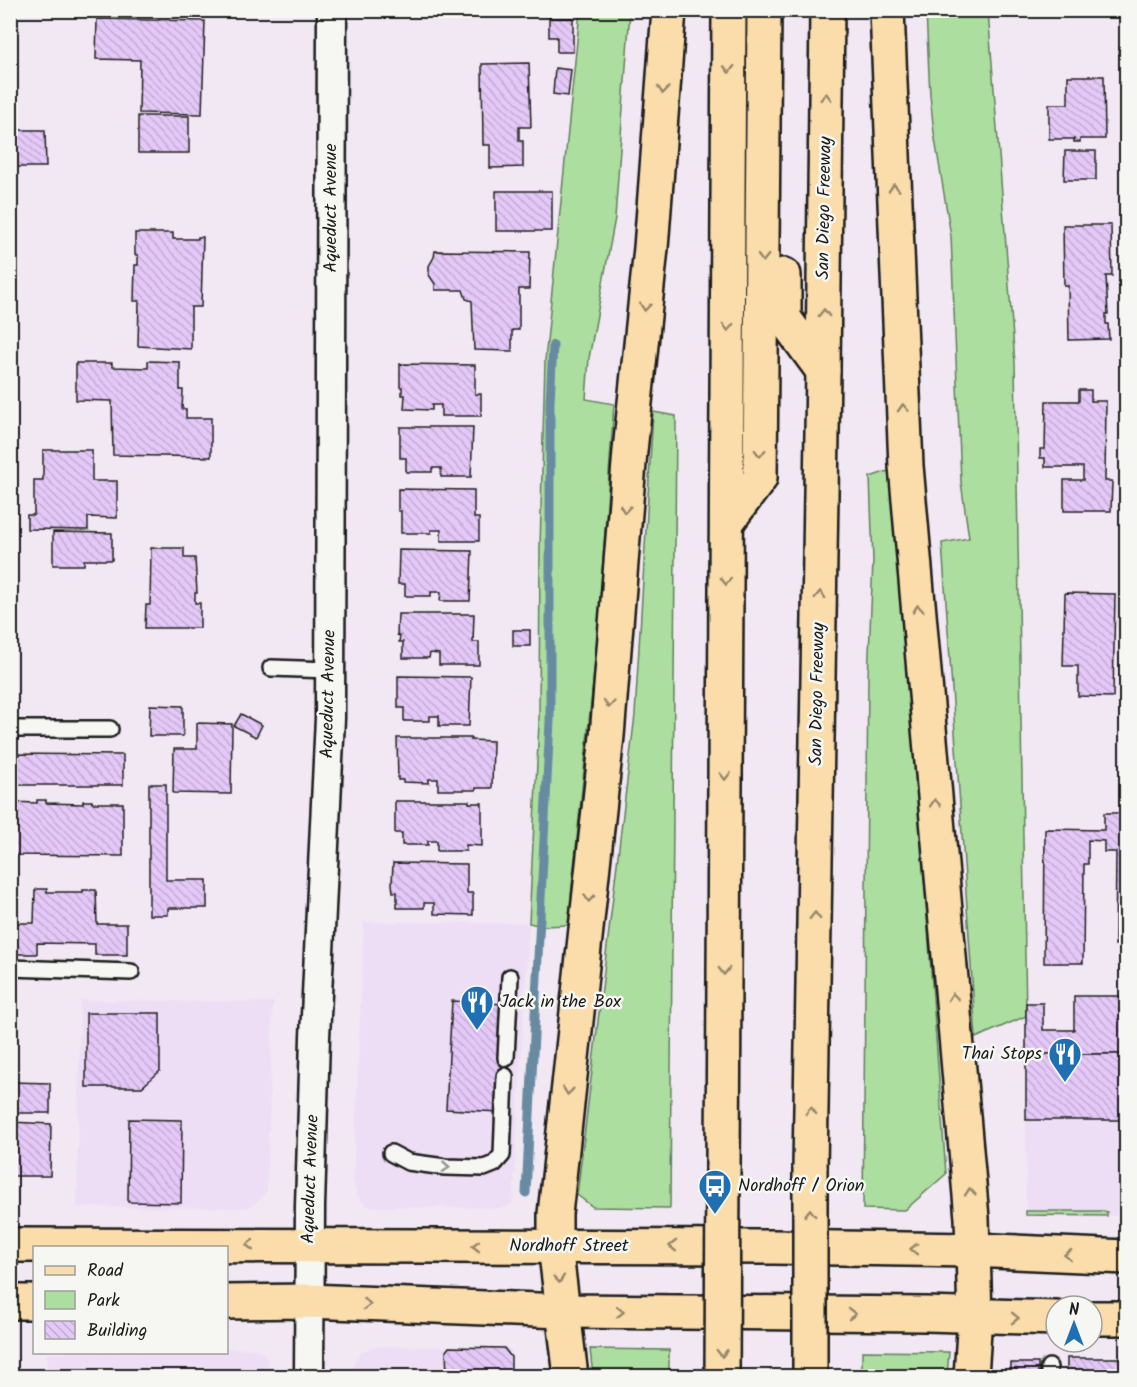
<svg xmlns="http://www.w3.org/2000/svg" width="1137" height="1387" viewBox="0 0 1137 1387" font-family="Kalam,sans-serif">
<defs>
<pattern id="building-back-hatch" width="6" height="6" patternUnits="userSpaceOnUse" patternTransform="scale(1.5)"><rect width="6" height="6" fill="#e4c8f7"/><path d="M-1 5l2 2M0 0l6 6M5-1l2 2" fill="none" stroke="#c3abd3"/></pattern>
</defs>
<rect width="100%" height="100%" fill="#f1e8f4"/>
<filter id="ink" filterUnits="userSpaceOnUse"><feTurbulence type="fractalNoise" baseFrequency=".0167" numOctaves="2"/><feDisplacementMap in="SourceGraphic" scale="12" xChannelSelector="R" yChannelSelector="G"/><feConvolveMatrix kernelMatrix="1 2 1 2 8 2 1 2 1" color-interpolation-filters="sRGB"/></filter>
<g filter="url(#ink)">
<g fill="#eddef5">
<polygon points="364,922 529,923 513,1202 505,1208 372,1207 367,1206 358,1197 353,1181"/>
<polygon points="80,1000 273,1002 267,1184 267,1190 261,1199 247,1208 77,1207"/>
<polygon points="1026,1054 1126,1054 1126,1216 1026,1215"/>
<polygon points="386,1346 511,1348 511,1376 352,1376 354,1363 360,1353 372,1347"/>
<polygon points="227,1348 255,1349 264,1353 268,1362 269,1376 47,1376 47,1353 226,1352"/>
</g>
<g fill="#acde9f" stroke="#647d5e" stroke-width="1.5">
<polygon points="580,11 630,11 615,218 589,358 586,399 614,404 597,644 568,925 542,926 529,923 539,723 540,547 545,361"/>
<polygon points="926,11 988,11 1015,364 1026,1016 976,1038 942,543 969,538 961,482 951,236 934,133 930,95"/>
<polygon points="653,412 676,416 670,1208 593,1207 577,1195 635,715"/>
<polygon points="894,469 946,1174 905,1210 863,1209 868,677 873,561 870,477"/>
<polygon points="1026,1211 1104,1211 1107,1212 1107,1216 1026,1215"/>
<polygon points="590,1349 669,1350 669,1376 593,1376"/>
<polygon points="862,1351 949,1352 947,1376 862,1376"/>
</g>
<g fill="none" stroke-linecap="round" stroke-linejoin="round">
<polyline stroke="#698ba2" stroke-width="9" points="526,1193 550,721 550,402 553,345"/>
</g>
<g fill="url(#building-back-hatch)" stroke="#1c1c1c" stroke-width="1.5">
<polygon points="549,18 573,18 573,52 557,52 557,37 549,37"/>
<polygon points="97,19 205,21 202,114 139,113 140,60 96,59"/>
<polygon points="529,63 531,127 519,127 519,141 523,141 523,167 490,168 490,145 483,145 482,64"/>
<polygon points="555,68 571,70 568,96 553,94"/>
<polygon points="1068,76 1104,76 1105,139 1080,139 1080,142 1074,142 1074,139 1049,139 1049,104 1068,104"/>
<rect x="138" y="116" width="51" height="37"/>
<polygon points="10,130 45,130 46,167 10,167"/>
<polygon points="1065,151 1096,151 1096,180 1064,180"/>
<rect x="496" y="191" width="56" height="40"/>
<polygon points="1063,225 1111,225 1112,276 1106,276 1108,314 1106,314 1106,324 1108,324 1109,339 1069,340 1068,286 1064,286"/>
<polygon points="135,233 173,233 173,239 198,239 198,237 203,237 201,307 191,307 191,349 138,346 139,301 134,301 135,265 138,265 138,255 135,255"/>
<polygon points="435,251 530,252 529,289 519,289 519,330 512,330 512,351 474,350 472,301 466,299 463,290 435,290 435,284 429,275 429,266 434,257"/>
<polygon points="148,361 180,362 180,390 183,390 182,409 186,409 186,418 211,418 211,457 113,455 112,401 76,400 76,363 112,363 112,367 148,368"/>
<polygon points="400,364 475,365 475,394 481,394 481,416 441,416 441,405 432,405 432,410 404,409 405,395 402,395 402,387 400,387"/>
<polygon points="1079,390 1091,390 1091,401 1106,401 1105,481 1112,481 1111,511 1064,511 1064,480 1083,480 1083,467 1045,467 1045,458 1040,458 1040,449 1045,449 1046,401 1079,401"/>
<polygon points="400,427 473,427 471,477 441,477 441,468 432,468 432,472 406,472 406,458 400,458"/>
<polygon points="43,450 92,450 92,481 117,481 117,518 88,517 88,530 27,529 27,515 34,515 34,480 43,480"/>
<polygon points="398,489 474,490 474,518 479,518 479,541 441,541 441,530 431,530 431,533 401,533 401,511 398,511"/>
<polygon points="53,532 112,533 112,560 84,560 84,565 53,565"/>
<polygon points="151,548 184,548 184,558 195,558 197,593 195,593 195,603 200,603 200,628 145,628 146,605 150,605"/>
<polygon points="399,550 472,551 470,601 440,601 441,592 431,592 431,596 405,596 405,584 398,584"/>
<polygon points="1065,593 1115,594 1113,697 1078,696 1078,666 1063,666"/>
<polygon points="398,614 474,614 473,642 479,642 479,665 439,665 439,654 430,653 429,658 403,658 403,642 399,642 400,636 397,635"/>
<rect x="513" y="630" width="17" height="16"/>
<polygon points="398,676 471,677 469,726 439,726 439,716 430,716 430,721 404,721 404,708 398,708"/>
<polygon points="150,705 183,706 183,736 149,736"/>
<polygon points="241,714 262,725 256,737 234,726"/>
<polygon points="197,723 232,724 231,794 173,793 174,749 197,749"/>
<polygon points="397,738 471,738 471,740 493,741 492,788 476,788 476,790 438,790 438,779 429,779 429,783 403,782 403,780 398,780"/>
<polygon points="10,754 123,755 123,785 10,785"/>
<polygon points="149,784 166,784 166,880 207,880 207,908 168,908 168,915 149,915"/>
<polygon points="37,800 46,800 46,803 83,804 83,801 92,801 92,803 123,803 123,856 10,855 10,802 37,803"/>
<polygon points="395,801 469,801 469,803 482,803 482,846 466,845 466,851 437,851 437,841 428,841 428,845 402,845 402,833 395,833"/>
<polygon points="1104,813 1126,813 1126,945 1115,945 1116,852 1104,852 1104,841 1088,840 1088,864 1084,864 1083,963 1044,963 1045,829 1104,830"/>
<polygon points="393,863 467,864 467,893 473,893 473,915 434,914 434,903 424,903 424,908 397,908 397,892 393,892 392,884"/>
<polygon points="37,889 47,889 47,892 83,892 83,890 96,890 97,924 127,924 127,955 95,955 95,944 37,943 37,954 10,954 10,923 34,923 35,891"/>
<polygon points="1074,996 1126,996 1126,1054 1026,1054 1026,1003 1043,1003 1043,1030 1074,1030"/>
<polygon points="452,1001 504,1004 509,1059 509,1077 499,1112 446,1109"/>
<polygon points="86,1013 160,1013 160,1071 142,1087 86,1087"/>
<rect x="1026" y="1054" width="100" height="66"/>
<polygon points="10,1082 50,1083 50,1113 10,1113"/>
<polygon points="129,1119 182,1120 181,1203 128,1202"/>
<polygon points="10,1122 51,1124 50,1176 10,1176"/>
<polygon points="449,1347 504,1348 511,1357 511,1376 447,1376 446,1351"/>
<polygon points="1067,1358 1126,1358 1126,1376 1060,1376 1067,1376"/>
<rect x="1011" y="1363" width="27" height="13"/>
</g>
<g fill="none" stroke-linecap="round" stroke-linejoin="round">
<defs>
<g id="lane">
<polyline points="271,668 330,670"/>
<polyline points="10,729 110,729"/>
<polyline points="10,968 131,972"/>
<polyline points="506,1058 510,977"/>
<polyline points="391,1153 408,1162 445,1167 484,1168 494,1164 502,1155 505,1076"/>
<polyline points="1049,1376 1049,1367"/>
</g>
<polyline id="street" points="309,1376 310,1206 315,1037 330,718 332,10"/>
<g id="primary">
<polyline points="10,1245 773,1247 973,1250 1126,1257"/>
<polyline points="10,1302 34,1302"/>
<polyline points="226,1302 308,1301 562,1311 926,1314 1056,1318"/>
<polyline points="1092,1318 1126,1318"/>
</g>
<g id="highway">
<polyline points="887,10 906,466 972,1218 975,1316 971,1376"/>
<polyline points="784,275 784,318 823,371"/>
<polyline points="727,522 760,478 764,10"/>
<polyline points="723,1169 729,10"/>
<polyline points="810,1169 823,371 827,10"/>
<polyline points="571,1376 555,1246 555,1214 607,736 630,451 651,248 669,10"/>
</g>
</defs>
<use href="#lane" stroke="#1c1c1c" stroke-width="20"/>
<use href="#street" stroke="#1c1c1c" stroke-width="33"/>
<use href="#primary" stroke="#1c1c1c" stroke-width="38"/>
<use href="#highway" stroke="#1c1c1c" stroke-width="38"/>
<use href="#lane" stroke="#f6f6f2" stroke-width="15"/>
<use href="#street" stroke="#f6f6f2" stroke-width="28"/>
<use href="#primary" stroke="#faddab" stroke-width="33"/>
<use href="#highway" stroke="#faddab" stroke-width="33"/>
<defs>
<g id="highway-bridge">
<polyline points="722,1376 723,1169"/>
<polyline points="810,1376 810,1169"/>
</g>
</defs>
<use href="#highway-bridge" stroke="#1c1c1c" stroke-width="38" stroke-linecap="butt"/>
<use href="#highway-bridge" stroke="#faddab" stroke-width="33"/>
</g>
<defs><path id="oneway-chevron" d="M-2-3.5L2.5 0L-2 3.5" fill="none" stroke-width="1.6" stroke-linecap="round" stroke-linejoin="round" transform="scale(1.5)"/></defs>
<g stroke="#96866b">
<use href="#oneway-chevron" transform="translate(729 69) rotate(90)"/>
<use href="#oneway-chevron" transform="translate(663 90) rotate(94)"/>
<use href="#oneway-chevron" transform="translate(826 97) rotate(-89)"/>
<use href="#oneway-chevron" transform="translate(894 188) rotate(-92)"/>
<use href="#oneway-chevron" transform="translate(763 258) rotate(91)"/>
<use href="#oneway-chevron" transform="translate(645 307) rotate(96)"/>
<use href="#oneway-chevron" transform="translate(824 313) rotate(-89)"/>
<use href="#oneway-chevron" transform="translate(728 327) rotate(90)"/>
<use href="#oneway-chevron" transform="translate(903 408) rotate(-93)"/>
<use href="#oneway-chevron" transform="translate(760 453) rotate(91)"/>
<use href="#oneway-chevron" transform="translate(625 509) rotate(95)"/>
<use href="#oneway-chevron" transform="translate(726 581) rotate(90)"/>
<use href="#oneway-chevron" transform="translate(820 595) rotate(-89)"/>
<use href="#oneway-chevron" transform="translate(918 609) rotate(-95)"/>
<use href="#oneway-chevron" transform="translate(609 704) rotate(95)"/>
<use href="#oneway-chevron" transform="translate(725 776) rotate(90)"/>
<use href="#oneway-chevron" transform="translate(935 803) rotate(-95)"/>
<use href="#oneway-chevron" transform="translate(589 898) rotate(96)"/>
<use href="#oneway-chevron" transform="translate(815 916) rotate(-89)"/>
<use href="#oneway-chevron" transform="translate(724 971) rotate(90)"/>
<use href="#oneway-chevron" transform="translate(953 997) rotate(-95)"/>
<use href="#oneway-chevron" transform="translate(568 1091) rotate(96)"/>
<use href="#oneway-chevron" transform="translate(811 1111) rotate(-89)"/>
<use href="#oneway-chevron" transform="translate(970 1192) rotate(-95)"/>
<use href="#oneway-chevron" transform="translate(810 1213) rotate(-90)"/>
<use href="#oneway-chevron" transform="translate(250 1245) rotate(-180)"/>
<use href="#oneway-chevron" transform="translate(476 1246) rotate(-180)"/>
<use href="#oneway-chevron" transform="translate(673 1246) rotate(-179)"/>
<use href="#oneway-chevron" transform="translate(914 1249) rotate(-179)"/>
<use href="#oneway-chevron" transform="translate(1068 1255) rotate(-177)"/>
<use href="#oneway-chevron" transform="translate(559 1279) rotate(85)"/>
<use href="#oneway-chevron" transform="translate(367 1304) rotate(2)"/>
<use href="#oneway-chevron" transform="translate(620 1312) rotate(1)"/>
<use href="#oneway-chevron" transform="translate(852 1314)"/>
<use href="#oneway-chevron" transform="translate(1015 1318) rotate(1)"/>
<use href="#oneway-chevron" transform="translate(722 1353) rotate(90)"/>
</g>
<use stroke="#949492" href="#oneway-chevron" transform="translate(446 1167) rotate(4)"/>
</g>
<defs>
<symbol id="restaurant-pin" viewBox="-11 -11 22 30"><path d="M0 17L-7.5 6A9.5 9.5 0 1 1 7.5 6Z" fill="#1f6fb2" stroke="#f6f6f2"/><path d="M-5-6h1v4h1v-4h1v4h1v-4h1v5L-1.5 .5V6h-2V.5L-5-1ZM5-6V6H3V1.5H1.5Q1.5-4 5-6Z" fill="#fff"/></symbol>
<symbol id="bus-pin" viewBox="-11 -11 22 30"><path d="M0 17L-7.5 6A9.5 9.5 0 1 1 7.5 6Z" fill="#1f6fb2" stroke="#f6f6f2"/><path d="M-5-6H5V4H4V6H2V4H-2V6H-4V4H-5ZM-3.5-4V0h7V-4ZM-3.5 1.2v1.5H-2V1.2ZM2 1.2v1.5H3.5V1.2Z" fill="#fff"/></symbol>
</defs>
<g fill-rule="evenodd">
<use href="#restaurant-pin" x="458" y="983" width="38" height="52"/>
<use href="#restaurant-pin" x="1046" y="1035" width="38" height="52"/>
<use href="#bus-pin" x="696" y="1167" width="38" height="52"/>
</g>
<g text-anchor="middle" dominant-baseline="central" stroke-width="5" stroke-linejoin="round" paint-order="stroke">
<g font-size="18" fill="#1c1c1c" stroke="#f6f6f2">
<text transform="translate(331 208) rotate(-90)">Aqueduct Avenue</text>
<text transform="translate(825 208) rotate(-89)">San Diego Freeway</text>
<text transform="translate(329 694) rotate(-89)">Aqueduct Avenue</text>
<text transform="translate(818 694) rotate(-89)">San Diego Freeway</text>
<text transform="translate(311 1179) rotate(-88)">Aqueduct Avenue</text>
<text x="569" y="1246">Nordhoff Street</text>
</g>
<g font-size="18" fill="#1c1c1c" stroke="#f6f6f2" text-anchor="start">
<text x="500" y="1002">Jack in the Box</text>
<text x="1042" y="1054" text-anchor="end">Thai Stops</text>
<text x="738" y="1186">Nordhoff / Orion</text>
</g>
</g>
<rect width="1137" height="1387" fill="none" stroke="#f6f6f2" stroke-width="36"/>
<rect x="18" y="18" width="1101" height="1351" fill="none" stroke="#1c1c1c" stroke-width="2" filter="url(#ink)"/>
<rect x="33" y="1246" width="195" height="108" fill="#f6f6f2" stroke="#9f9f9c" stroke-width="1.5"/>
<rect x="45" y="1266" width="30" height="9" fill="#faddab" stroke="#9f9f9c" stroke-width="1.5"/>
<text x="87" y="1276" font-size="18" fill="#1c1c1c">Road</text>
<rect x="45" y="1291" width="30" height="18" fill="#acde9f" stroke="#9f9f9c" stroke-width="1.5"/>
<text x="87" y="1306" font-size="18" fill="#1c1c1c">Park</text>
<rect x="45" y="1321" width="30" height="18" fill="url(#building-back-hatch)" stroke="#9f9f9c" stroke-width="1.5"/>
<text x="87" y="1336" font-size="18" fill="#1c1c1c">Building</text>
<g transform="translate(1074 1324)"><circle r="28" fill="#f6f6f2" stroke="#9f9f9c" stroke-width="1.5"/>
<path d="M0-4.5L10 22L0 15L-10 22Z" fill="#1f6fb2"/>
<text y="-9" font-size="16" font-weight="bold" text-anchor="middle" fill="#1c1c1c">N</text>
</g>
</svg>
